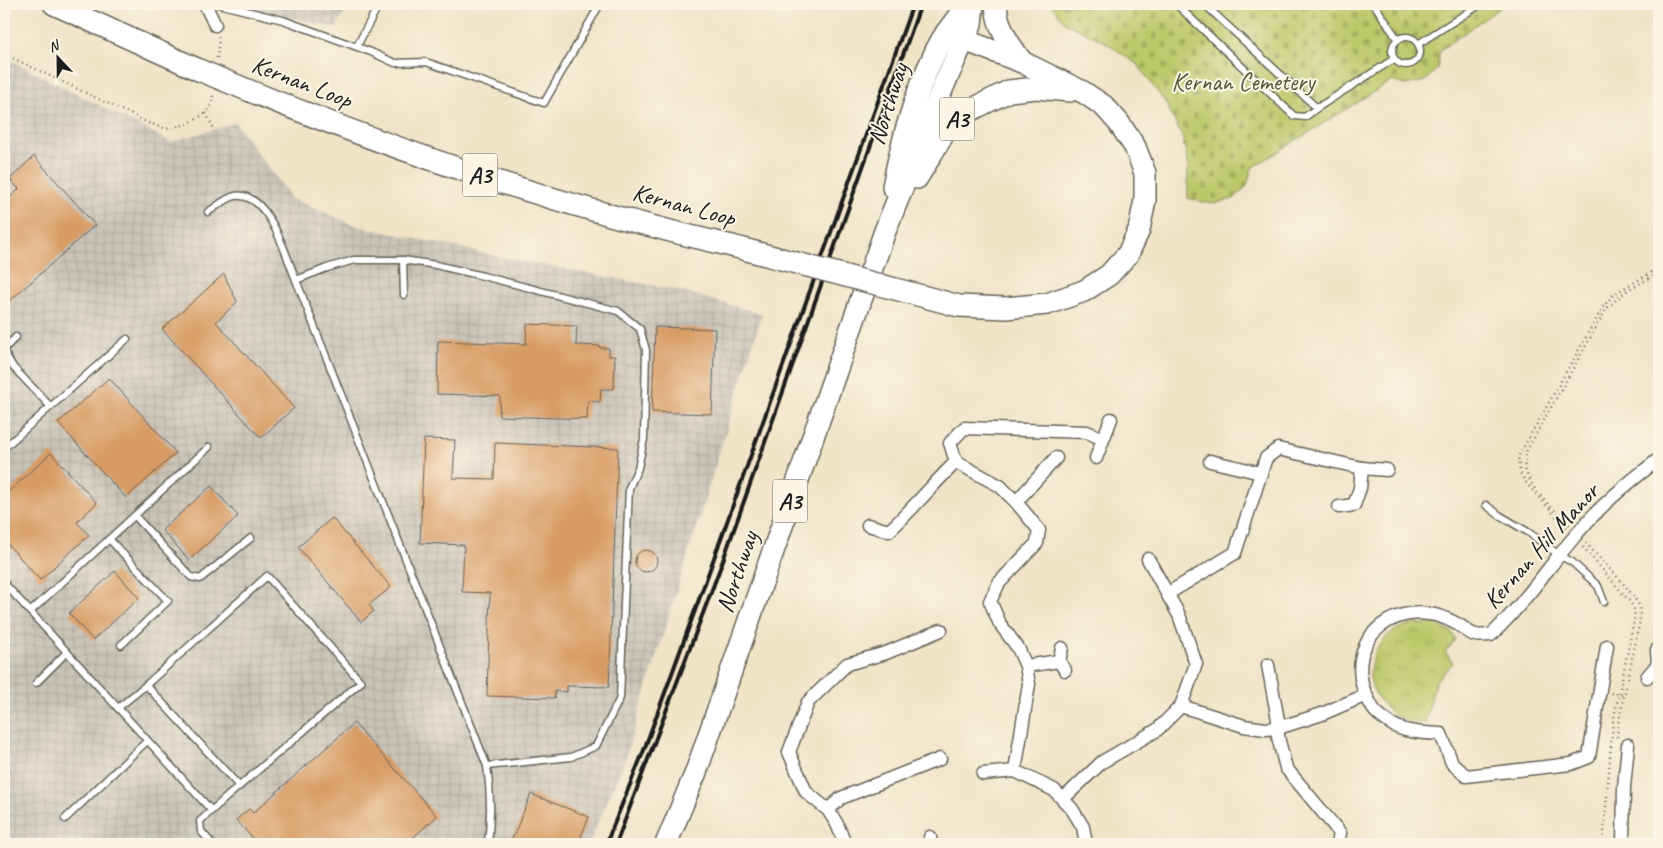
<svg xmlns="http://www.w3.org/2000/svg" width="1663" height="848" viewBox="0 0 1663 848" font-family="Caveat,sans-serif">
<defs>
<pattern id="industrial-grid" width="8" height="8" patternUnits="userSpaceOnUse" patternTransform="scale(1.25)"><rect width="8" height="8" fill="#c8c4b8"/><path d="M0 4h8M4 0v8" fill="none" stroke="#aba89e"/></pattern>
<pattern id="grass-tufts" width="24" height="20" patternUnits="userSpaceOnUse" patternTransform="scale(1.25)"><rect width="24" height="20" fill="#bcc96b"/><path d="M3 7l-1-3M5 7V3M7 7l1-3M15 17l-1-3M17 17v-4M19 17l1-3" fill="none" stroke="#a1ac5c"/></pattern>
<pattern id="cemetery-stones" width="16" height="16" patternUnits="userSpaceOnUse" patternTransform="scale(1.25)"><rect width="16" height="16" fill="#bcc96b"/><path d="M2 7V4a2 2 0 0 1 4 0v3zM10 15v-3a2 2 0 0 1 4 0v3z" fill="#a1ac5c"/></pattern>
</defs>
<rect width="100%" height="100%" fill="#fcf5e5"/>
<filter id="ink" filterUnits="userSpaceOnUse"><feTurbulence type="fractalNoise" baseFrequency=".02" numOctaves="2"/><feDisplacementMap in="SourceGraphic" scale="10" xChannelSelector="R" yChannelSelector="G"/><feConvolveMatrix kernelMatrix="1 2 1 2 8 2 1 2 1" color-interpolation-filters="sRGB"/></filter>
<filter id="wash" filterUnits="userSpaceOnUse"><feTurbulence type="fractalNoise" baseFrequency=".0096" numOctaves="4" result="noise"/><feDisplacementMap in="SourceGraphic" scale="20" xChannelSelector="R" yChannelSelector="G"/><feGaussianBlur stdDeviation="1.12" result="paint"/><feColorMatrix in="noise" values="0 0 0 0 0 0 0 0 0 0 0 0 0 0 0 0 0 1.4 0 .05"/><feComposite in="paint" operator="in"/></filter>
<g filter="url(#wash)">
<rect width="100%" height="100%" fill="#f0e4c7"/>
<g fill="url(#industrial-grid)">
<polygon points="230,4 349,4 336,28"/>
<polygon points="4,57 171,142 235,123 292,199 357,226 515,260 677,290 762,314 623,765 589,844 4,844"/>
</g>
<path fill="url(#grass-tufts)" stroke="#6c7244" d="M1416,624H1435L1451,631L1455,639L1451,646L1445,651L1453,663L1436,681L1425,723C1418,722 1409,722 1402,719C1387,713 1369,691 1370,674C1370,657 1382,637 1397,629C1402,626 1410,625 1416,624Z"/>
<polygon fill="url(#cemetery-stones)" stroke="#6c7244" points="1051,4 1505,4 1440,50 1437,69 1425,81 1406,85 1391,81 1252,168 1247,186 1234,199 1211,204 1188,198 1188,165 1182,136 1165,102 1138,65 1105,42 1065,23"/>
<g id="blocks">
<g fill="#d79c65">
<polygon points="34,156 95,225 4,306 4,203 19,189 10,179"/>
<polygon points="224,274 237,302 216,322 294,408 261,438 162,329"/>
<polygon points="527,324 577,326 576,345 600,346 600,348 609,348 609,356 615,356 614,389 601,389 600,402 588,401 587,419 499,416 500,396 437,394 438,341 526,344"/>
<polygon points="655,327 715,329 712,414 652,412"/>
<polygon points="109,378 176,453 126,498 58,423"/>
<polygon points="424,439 455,440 453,478 494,479 495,443 618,448 609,687 567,686 567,692 555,691 555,698 487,696 490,593 462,592 464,545 420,543"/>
<polygon points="51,453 97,503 77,522 89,535 40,580 4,540 4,496"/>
<polygon points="211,486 238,516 189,560 162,530"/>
<polygon points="332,518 391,587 369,605 374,611 361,622 298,547"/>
<circle cx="646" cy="561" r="11"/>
<polygon points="115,571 139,598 93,640 69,613"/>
<polygon points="354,723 437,816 406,844 258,844 236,820 249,809 253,813"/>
<polygon points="531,794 589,817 578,844 510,844"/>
</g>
</g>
</g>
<g filter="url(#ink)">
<use href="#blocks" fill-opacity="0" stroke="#666258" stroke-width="1"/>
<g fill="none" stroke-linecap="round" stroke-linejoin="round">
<defs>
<g id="service">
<polyline points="218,4 283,20 371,52 395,63 426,62 544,103 600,4"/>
<polyline points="1176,4 1294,116 1305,117 1317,108 1204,4"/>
<polyline points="1374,4 1398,40"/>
<circle cx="1406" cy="51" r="14"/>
<polyline points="1418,44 1481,4"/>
<polyline points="357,46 379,4"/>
<polyline points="1317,108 1394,59"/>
<path d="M208,212C216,207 226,198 235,196C268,190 286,256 296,280L487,766C491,793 491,818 488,844"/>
<polyline points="403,260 404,295"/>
<polyline points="296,280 327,268 354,260 403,260 436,265 483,276 618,311 640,329 646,350 644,439 638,468 629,488 620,698 596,746 571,757 487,766"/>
<polyline points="4,349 16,337"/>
<polyline points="4,352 13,367 50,406"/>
<polyline points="4,448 127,339"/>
<polyline points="1486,505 1499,515 1528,532 1559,555 1572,562 1598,586 1604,602"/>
<polyline points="135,516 191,577 200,579 251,538"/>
<polyline points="109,539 168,601 121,645"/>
<polyline points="4,583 211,810"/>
<polyline points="30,612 209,447"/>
<polyline points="36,683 67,652"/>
<polyline points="146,685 267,576 361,682 229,795 200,821 201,831 212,844"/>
<polyline points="118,708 146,685 239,786"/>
<polyline points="65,819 147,741"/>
</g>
<g id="minor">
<polyline points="205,4 215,25"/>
<polyline points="1096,458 1111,419"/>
<polyline points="1210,461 1261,473"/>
<polyline points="1016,502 1056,458"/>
<polyline points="1339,507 1354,505 1360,488 1362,468"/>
<path d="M868,525L889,531C913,509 933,484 956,462"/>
<polyline points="1167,594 1235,553 1266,458 1278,449 1362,468 1387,470"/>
<path d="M1607,646L1589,757L1571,764L1466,776L1452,763L1441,734C1425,733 1407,733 1393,725C1387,721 1379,716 1375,711C1372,708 1371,704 1369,701C1348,664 1366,621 1409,614C1428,611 1443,616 1459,625C1464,628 1470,634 1475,635C1480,636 1486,635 1491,635C1523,605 1547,569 1575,536C1599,506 1629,482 1659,459"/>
<polyline points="1062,648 1059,661 1065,670"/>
<polyline points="1268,665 1278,720 1278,737 1286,768 1340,833 1338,844"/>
<polyline points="1026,666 1059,661"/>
<polyline points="1647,677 1658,664 1657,650"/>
<polyline points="1181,706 1244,726 1265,729 1278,728 1322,714 1366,695"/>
<polyline points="1015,771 1029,684 1026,666 1018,648 1000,624 990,601 999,583 1037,543 1039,530 1016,502 1000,486 956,462 950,443 964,428 1087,432 1103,439"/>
<polyline points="983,774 1015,771 1054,790 1072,809 1083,827 1086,844"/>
<polyline points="1063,799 1102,762 1157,730 1181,706 1196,664 1179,615 1148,559"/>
<polyline points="828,810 841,798 940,759"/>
<polyline points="930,837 931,844"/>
<polyline points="845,844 837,824 828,810 806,792 789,752 808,702 847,664 886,653 941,630"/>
<polyline points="1623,844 1624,787 1628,745"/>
</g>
<g id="trunk">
<polyline points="54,4 199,70"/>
<path d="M996,4C997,27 1009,44 1022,62"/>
<path d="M233,84C395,151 562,207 732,246"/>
<polyline points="917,178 946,130 963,114 1009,91 1036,88 1070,91"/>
<path d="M893,187C901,144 915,94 934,55C942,36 956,20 968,4"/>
<polyline points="918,295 959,306 1006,308 1047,304 1084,291 1109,275 1128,254 1139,230 1145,200 1145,173 1135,147 1119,123 1104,106 1083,92 1022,62 946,33"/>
<polyline points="666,844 696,772 885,231 943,87 971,24 973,4"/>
</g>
</defs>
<use href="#service" stroke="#666258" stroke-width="9"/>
<use href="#minor" stroke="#666258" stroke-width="15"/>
<use href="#trunk" stroke="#666258" stroke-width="24"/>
<g stroke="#666258" stroke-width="2.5" stroke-dasharray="1 4" stroke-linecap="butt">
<polyline points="4,54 149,123 166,129 187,124 206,113 212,103 213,94"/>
<polyline points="217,58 219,40 218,37"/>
<polyline points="206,113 214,129"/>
<path d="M1569,525C1554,509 1530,490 1525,468C1524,462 1525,457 1526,452L1607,308L1626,291L1659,273"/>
<polyline points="1566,528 1527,484 1520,473 1518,457 1603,307 1614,294 1659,268"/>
<path d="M1586,543C1598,557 1633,591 1639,606C1640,611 1640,616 1640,621L1618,725L1617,738"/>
<polyline points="1583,547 1631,603 1635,611 1634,621 1613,722 1603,844"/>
<polyline points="1611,693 1625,694"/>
</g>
<use href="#service" stroke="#fff" stroke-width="6"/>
<use href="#minor" stroke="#fff" stroke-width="12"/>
<use href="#trunk" stroke="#fff" stroke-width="21"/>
<g stroke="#1c1c1c" stroke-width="4">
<polyline points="606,844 644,750 705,583 913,4"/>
<polyline points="616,844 722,563 921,4"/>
</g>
<defs>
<g id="trunk-bridge">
<polyline points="199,70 233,84"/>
<polyline points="732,246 918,295"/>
</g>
</defs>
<use href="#trunk-bridge" stroke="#666258" stroke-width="24" stroke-linecap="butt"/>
<use href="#trunk-bridge" stroke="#fff" stroke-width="21"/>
</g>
</g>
<g text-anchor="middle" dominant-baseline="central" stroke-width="4" stroke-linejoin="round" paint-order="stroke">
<g fill="#fcf5e5" stroke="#5f5d58" stroke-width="1">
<rect x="939.5" y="97.5" width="35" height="43" rx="4"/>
<rect x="462.5" y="153.5" width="35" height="43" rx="4"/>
<rect x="772.5" y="479.5" width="35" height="43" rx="4"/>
</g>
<g font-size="24" font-weight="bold" fill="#1c1c1c">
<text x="957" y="119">A3</text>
<text x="480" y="175">A3</text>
<text x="790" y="501">A3</text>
</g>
<g font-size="25" fill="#1c1c1c" stroke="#fcf5e5">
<text transform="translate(302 82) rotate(21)">Kernan Loop</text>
<text transform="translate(888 104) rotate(-72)">Northway</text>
<text transform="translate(684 205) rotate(15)">Kernan Loop</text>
<text transform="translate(1541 546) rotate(-48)">Kernan Hill Manor</text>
<text transform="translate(737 572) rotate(-71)">Northway</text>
</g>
<g font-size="25" fill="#545938" stroke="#fcf5e5">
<text x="1243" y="82">Kernan Cemetery</text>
</g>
</g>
<rect width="1663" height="848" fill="none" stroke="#fcf5e5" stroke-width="20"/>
<g transform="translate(58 58) rotate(338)" stroke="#fcf5e5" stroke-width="4" paint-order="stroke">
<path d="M0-4L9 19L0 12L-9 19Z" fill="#1c1c1c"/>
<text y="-8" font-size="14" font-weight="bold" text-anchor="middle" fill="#1c1c1c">N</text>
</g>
</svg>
